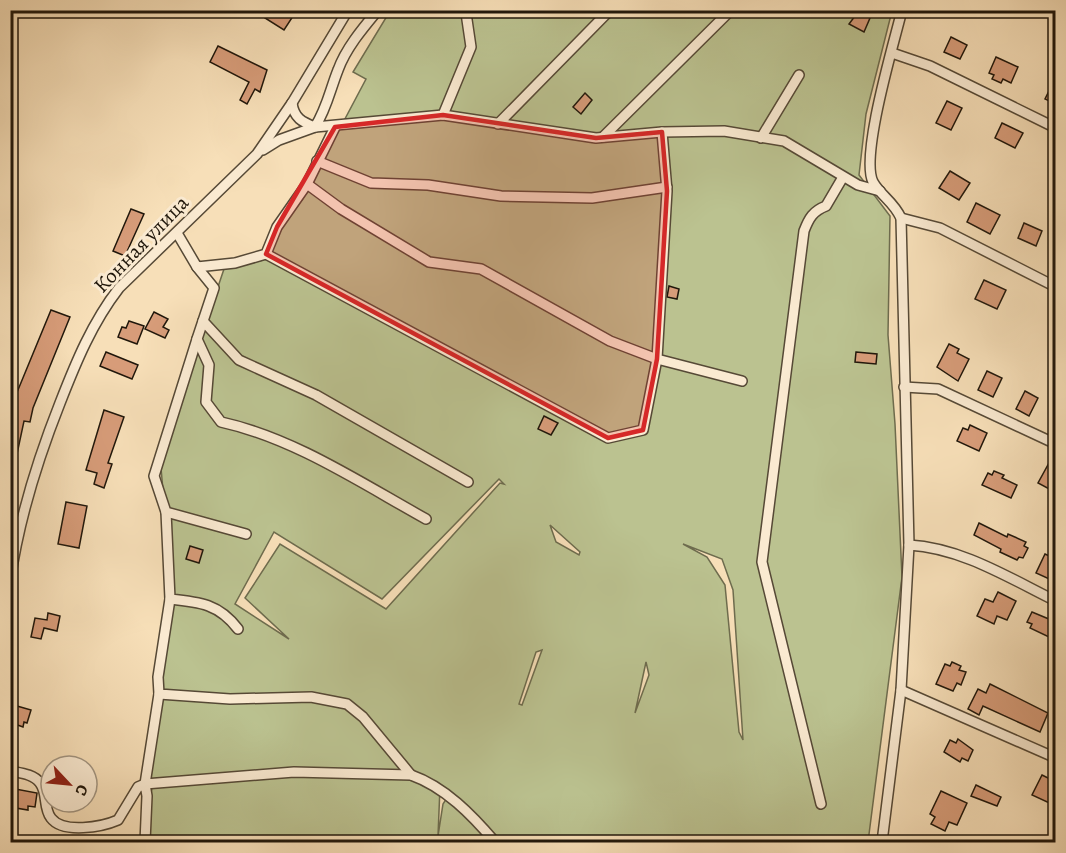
<svg xmlns="http://www.w3.org/2000/svg" width="1066" height="853" viewBox="0 0 1066 853" font-family="Alegreya,serif">
<rect width="100%" height="100%" fill="#f7dfb8"/>
<filter id="stains"><feTurbulence type="fractalNoise" baseFrequency=".00333" numOctaves="4"/><feColorMatrix values="0 0 0 0 .2 0 0 0 0 .09 0 0 0 0 .02 0 0 0 .5 -.17"/></filter>
<radialGradient id="worn" r=".72"><stop offset=".6" stop-color="#630" stop-opacity="0"/><stop offset="1" stop-color="#630" stop-opacity=".3"/></radialGradient>
<path fill="#bbc290" stroke="#6e6c4e" stroke-width="1.5" fill-rule="evenodd" d="M390,11H892L866,114L859,175L890,216L888,335L895,424L902,577L868,842H141L152,788L149,779L173,602L161,468L183,391L224,269L263,260L277,224L302,200L366,79L353,72ZM499,479L504,484L500,483L386,609L280,544L245,598L289,639L235,604L274,532L382,599ZM550,525L580,552L579,555L556,542ZM683,544L722,559L733,590L743,740L739,732L725,585L707,557ZM542,650L522,705L519,704L536,652ZM646,662L649,675L635,713ZM440,787L450,793L443,804L438,836Z"/>
<g fill="#d79c79" stroke="#20170b" stroke-width="1.5">
<polygon points="270,10 297,10 284,30 265,18"/>
<polygon points="858,12 870,18 864,32 849,24"/>
<polygon points="951,37 967,45 960,59 944,52"/>
<polygon points="218,46 267,70 260,92 255,89 247,104 240,100 249,82 210,62"/>
<polygon points="996,57 1018,67 1011,83 1003,79 1001,83 992,79 994,75 989,73"/>
<polygon points="1056,77 1056,104 1045,99"/>
<polygon points="585,93 592,100 581,114 573,107"/>
<polygon points="947,101 962,108 951,130 936,123"/>
<polygon points="1002,123 1023,133 1015,148 995,138"/>
<polygon points="950,171 970,183 959,200 939,188"/>
<polygon points="976,203 1000,215 990,234 967,222"/>
<polygon points="131,209 144,214 125,256 113,251"/>
<polygon points="1024,223 1042,231 1036,246 1018,238"/>
<polygon points="984,280 1006,290 997,309 975,299"/>
<polygon points="669,286 679,289 677,299 667,297"/>
<polygon points="51,310 70,317 33,408 30,422 24,421 14,468 10,467 10,402 13,402"/>
<polygon points="154,312 168,319 163,327 169,330 165,338 145,329"/>
<polygon points="129,321 144,326 137,344 118,337 122,327 126,328"/>
<polygon points="949,344 959,349 957,353 969,359 958,381 937,367"/>
<polygon points="106,352 138,365 132,379 100,366"/>
<polygon points="856,352 877,354 876,364 855,362"/>
<polygon points="987,371 1002,378 993,397 978,390"/>
<polygon points="1025,391 1038,398 1029,416 1016,409"/>
<polygon points="104,410 124,417 108,463 112,464 104,488 94,484 97,473 86,470"/>
<polygon points="544,416 558,423 551,435 538,429"/>
<polygon points="970,425 987,433 979,451 957,441 963,428 968,430"/>
<polygon points="1049,463 1056,466 1056,486 1053,491 1038,483"/>
<polygon points="994,471 1004,475 1002,478 1017,485 1011,498 982,485 988,473 992,475"/>
<polygon points="66,502 87,506 79,548 58,544"/>
<polygon points="979,523 1007,537 1008,534 1026,542 1024,546 1028,548 1023,558 1019,557 1017,560 1000,552 1001,549 974,535"/>
<polygon points="190,546 203,550 199,563 186,559"/>
<polygon points="1045,554 1056,559 1056,582 1036,573"/>
<polygon points="998,592 1016,601 1007,620 997,616 994,624 977,616 985,599 993,602"/>
<polygon points="1032,612 1056,622 1049,637 1030,628 1032,624 1027,622"/>
<polygon points="48,613 60,616 57,631 44,628 41,639 31,637 35,618 47,620"/>
<polygon points="952,662 961,666 959,670 966,672 961,685 957,683 953,691 936,684 945,664 950,666"/>
<polygon points="990,684 1048,713 1040,732 983,706 979,715 968,709 978,689 986,693"/>
<polygon points="17,706 31,710 27,723 24,722 23,727 12,723"/>
<polygon points="958,739 973,750 968,761 962,758 960,762 944,752 950,740 956,743"/>
<polygon points="1042,775 1056,782 1056,806 1032,795"/>
<polygon points="976,785 1001,797 997,806 971,796"/>
<polygon points="10,788 37,793 35,807 28,806 28,810 10,807"/>
<polygon points="941,791 967,803 957,825 949,822 945,831 931,824 935,817 930,814"/>
</g>
<g fill="none" stroke-linecap="round" stroke-linejoin="round">
<defs>
<g id="street">
<polyline points="892,53 930,66 1056,128"/>
<path d="M292,103C294,118 302,122 315,127C327,108 330,90 338,70C346,48 363,28 378,10"/>
<polyline points="443,115 471,47 466,13 468,10"/>
<polyline points="498,124 610,10"/>
<polyline points="662,132 667,191 657,359 742,381"/>
<polyline points="603,137 731,10"/>
<polyline points="761,138 799,75"/>
<polyline points="263,150 279,140 315,127 443,115 596,138 662,132 724,131 784,141 858,185 880,191"/>
<polyline points="317,161 371,183 428,185 501,196 592,198 667,187"/>
<polyline points="901,218 940,228 1056,287"/>
<polyline points="177,233 197,267 235,263 266,254 277,227 307,184 335,127"/>
<polyline points="266,254 608,438 643,430 657,359 610,341 481,269 429,262 341,209 307,184"/>
<polyline points="197,267 214,288 203,321 239,360 316,395 468,482"/>
<path d="M203,321L197,339L209,365L206,402L221,422C294,438 361,483 426,519"/>
<polyline points="197,339 154,476 166,512 246,534"/>
<polyline points="904,387 938,389 1056,444"/>
<path d="M166,512L170,599C200,602 219,604 238,629"/>
<path d="M909,545C962,548 1009,578 1056,601"/>
<path d="M10,581C19,518 37,461 60,403C76,362 92,323 119,288L257,154L292,103L348,10"/>
<polyline points="170,599 158,677 159,694 230,699 311,697 347,704 363,717 411,775"/>
<polyline points="901,690 1056,758"/>
<path d="M159,694L145,784L294,772L411,775C445,787 472,815 495,842"/>
<path d="M10,771C20,773 34,774 40,783C48,793 43,808 51,818C63,834 102,827 118,820L138,787L145,784L147,796L145,842"/>
<path d="M821,804L762,562L804,231C809,218 813,211 826,206L843,177"/>
<path d="M882,842L901,690L909,545L901,218C893,201 881,196 873,182C860,156 894,43 902,10"/>
</g>
</defs>
<use href="#street" stroke="#564936" stroke-width="12"/>
<use href="#street" stroke="#faead1" stroke-width="9"/>
</g>
<path fill="#d62828" fill-opacity="0.2" stroke="#d62828" stroke-width="4.5" stroke-linejoin="round" d="M443,115L596,138L662,132L667,191L657,359L643,430L608,438L266,254L277,227L335,127Z"/>
<g text-anchor="middle" dominant-baseline="central" stroke-width="6" stroke-linejoin="round" paint-order="stroke">
<g font-size="21" fill="#20170b" stroke="#faead1">
<text transform="translate(141 244) rotate(-46)">Конная улица</text>
</g>
</g>
<rect width="1066" height="853" fill="none" stroke="#f7dfb8" stroke-width="36"/>
<rect x="12" y="12" width="1042" height="829" fill="none" stroke="#20170b" stroke-width="3"/>
<rect x="18" y="18" width="1030" height="817" fill="none" stroke="#20170b" stroke-width="1.5"/>
<g transform="translate(69 784) rotate(116)"><circle r="28" fill="#faead1" stroke="#a39682" stroke-width="1.5"/>
<path d="M0-4.5L10 22L0 15L-10 22Z" fill="#8f2418"/>
<text y="-9" font-size="16" font-weight="bold" text-anchor="middle" fill="#20170b">С</text>
</g>
<rect width="100%" height="100%" filter="url(#stains)"/>
<rect width="100%" height="100%" fill="url(#worn)"/>
</svg>
